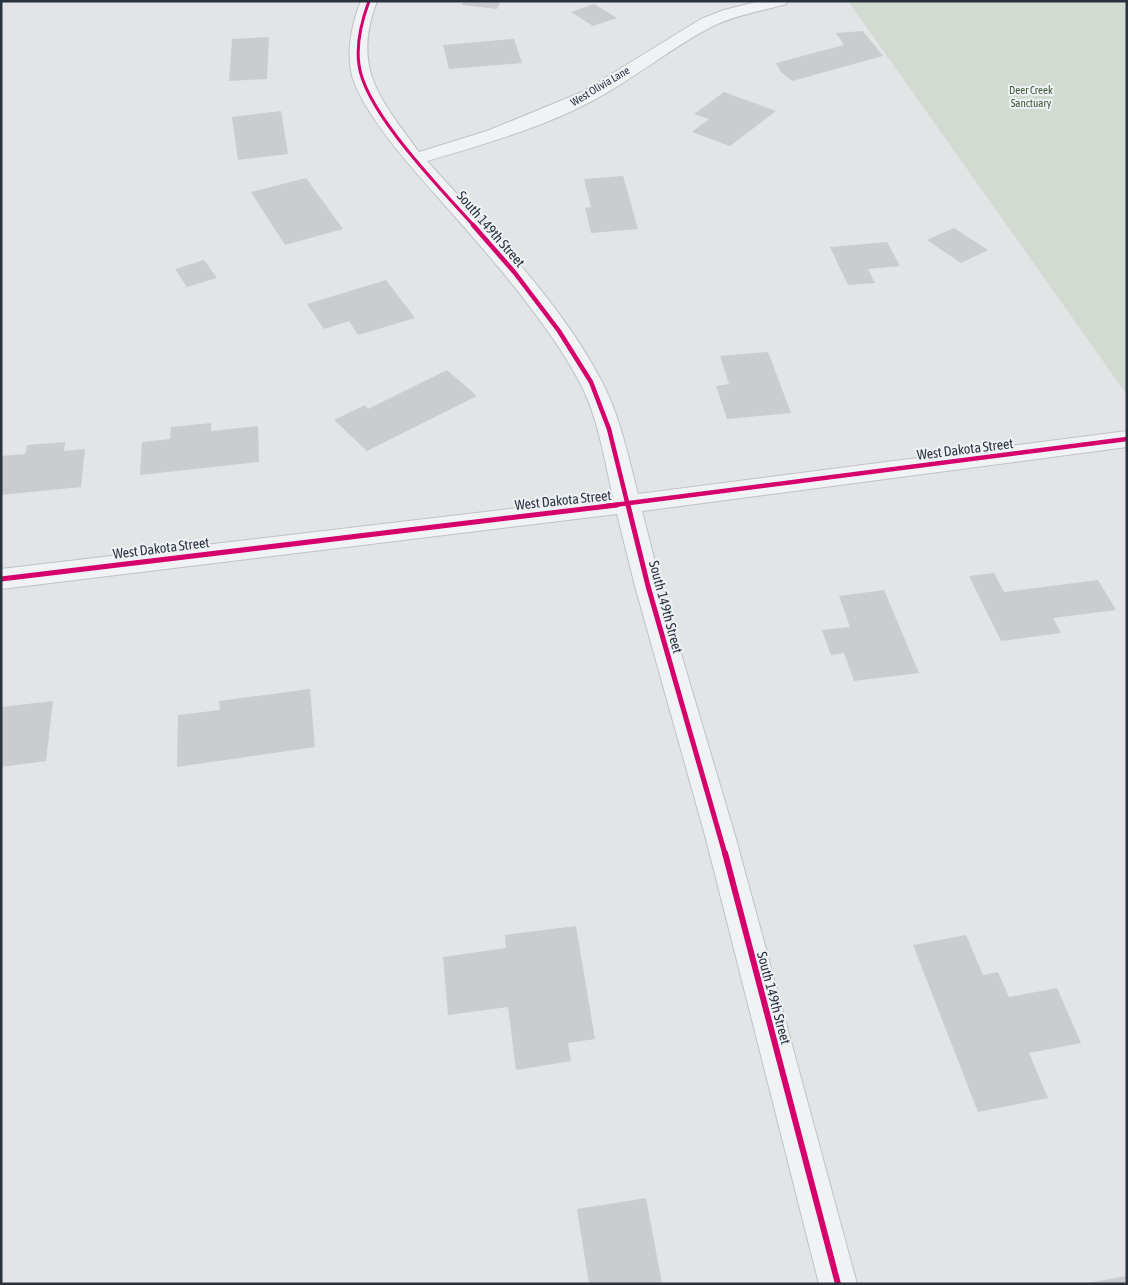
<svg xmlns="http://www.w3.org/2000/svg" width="1128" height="1285" viewBox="0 0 1128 1285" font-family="'Asap Condensed',sans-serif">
<rect width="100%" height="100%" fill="#e2e4e6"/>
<polygon fill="#d3dad2" points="848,1 1127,1 1127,395"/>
<g fill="#caccce">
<polygon points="464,1 501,1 497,9 462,5"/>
<polygon points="594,4 617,18 593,26 571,12"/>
<polygon points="863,31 883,56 792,81 781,72 776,63 844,45 836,33"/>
<polygon points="269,37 267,79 229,81 232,39"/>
<polygon points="514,39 522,63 449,69 443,45"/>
<polygon points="724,92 776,111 730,146 692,132 709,119 694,114"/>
<polygon points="281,111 288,154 238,160 232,117"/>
<polygon points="623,176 638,229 591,233 585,208 591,207 584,179"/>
<polygon points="306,178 343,229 285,245 251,192"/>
<polygon points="954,228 988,250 961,263 927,240"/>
<polygon points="887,242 900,266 868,269 875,283 848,285 830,247"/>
<polygon points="204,260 217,278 187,287 175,269"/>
<polygon points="386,280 415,318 358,335 349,321 324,329 307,304"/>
<polygon points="768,352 791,413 727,419 716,386 729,384 720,356"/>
<polygon points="447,370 477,396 367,451 334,420 365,405 368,409"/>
<polygon points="211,423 211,431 258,426 259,462 140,475 142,442 170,439 171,427"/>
<polygon points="65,442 64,451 85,449 81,487 1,495 1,456 25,454 27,445"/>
<polygon points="994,573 1004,592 1098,580 1116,610 1053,618 1061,633 1001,641 969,576"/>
<polygon points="884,590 919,673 854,681 844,653 831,655 822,630 850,627 839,596"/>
<polygon points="310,689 315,747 177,767 178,715 220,710 219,701"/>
<polygon points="53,701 46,761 1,767 1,707"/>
<polygon points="576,926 595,1039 568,1043 571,1061 516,1070 508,1007 448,1015 443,957 506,948 505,935"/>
<polygon points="966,935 983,975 998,972 1009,997 1057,988 1081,1043 1029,1053 1048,1098 978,1112 913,945"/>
<polygon points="646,1198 662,1284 589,1284 577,1209"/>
<polygon points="1127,1276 1127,1284 1087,1284 1087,1283"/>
</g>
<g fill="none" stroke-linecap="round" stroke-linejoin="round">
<defs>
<path id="minor" d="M361,1H377C351,69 381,100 419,152L487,131L582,92L701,19L724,10L760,1H788L786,4C762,11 736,15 713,26C672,47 635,78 594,100C542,128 484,144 427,161C487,228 561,302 602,382C620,416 628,456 638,494L1127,431V447L642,511L661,586L736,839L857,1284H819L706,839L635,586L617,514L1,589V569L613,497C604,458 598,416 579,381C570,365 560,348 549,333C514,283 474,238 434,193C407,162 369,120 354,82C345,58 351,25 361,1Z"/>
</defs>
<use href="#minor" stroke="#c0c2c4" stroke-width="2"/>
<use href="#minor" fill="#f0f2f3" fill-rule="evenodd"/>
<defs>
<path id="cycleway-far3" d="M369,1C362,20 356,45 359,65C365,112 442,190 474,226"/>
<g id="cycleway-far2">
<polyline points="473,225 515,273 559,331 591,382 609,429 628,506"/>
<polyline points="606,506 1127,439"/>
</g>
<g id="cycleway-far1">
<polyline points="628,505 648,586 725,854"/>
<polyline points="1,579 617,505"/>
</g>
<polyline id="cycleway" points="725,853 838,1284"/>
</defs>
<use href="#cycleway-far3" stroke="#eff2f5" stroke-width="5"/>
<use href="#cycleway-far2" stroke="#eff2f5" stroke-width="7"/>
<use href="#cycleway-far1" stroke="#eff2f5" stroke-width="8"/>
<use href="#cycleway" stroke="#eff2f5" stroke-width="9"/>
<use href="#cycleway-far3" stroke="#d6006c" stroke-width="3"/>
<use href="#cycleway-far2" stroke="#d6006c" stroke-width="4.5"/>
<use href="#cycleway-far1" stroke="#d6006c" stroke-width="5"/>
<use href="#cycleway" stroke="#d6006c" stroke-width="6"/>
</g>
<g text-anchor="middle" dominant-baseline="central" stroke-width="4" stroke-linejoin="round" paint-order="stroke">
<g font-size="11" fill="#2a323e" stroke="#eff2f5">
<text transform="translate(600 86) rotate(-31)">West Olivia Lane</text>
</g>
<g font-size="11" fill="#405839" stroke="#eff2f5">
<text x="1031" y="90">Deer Creek<tspan x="1031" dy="13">Sanctuary</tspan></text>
</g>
<g font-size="14" fill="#2a323e" stroke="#eff2f5">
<text transform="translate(491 229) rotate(49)">South 149th Street</text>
<text transform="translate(965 449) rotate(-7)">West Dakota Street</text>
<text transform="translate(563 500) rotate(-6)">West Dakota Street</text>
<text transform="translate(161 548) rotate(-7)">West Dakota Street</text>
<text transform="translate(666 607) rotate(75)">South 149th Street</text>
<text transform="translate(774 998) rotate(75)">South 149th Street</text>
</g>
</g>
<rect width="1128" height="1285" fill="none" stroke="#2a323e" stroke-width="5"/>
</svg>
